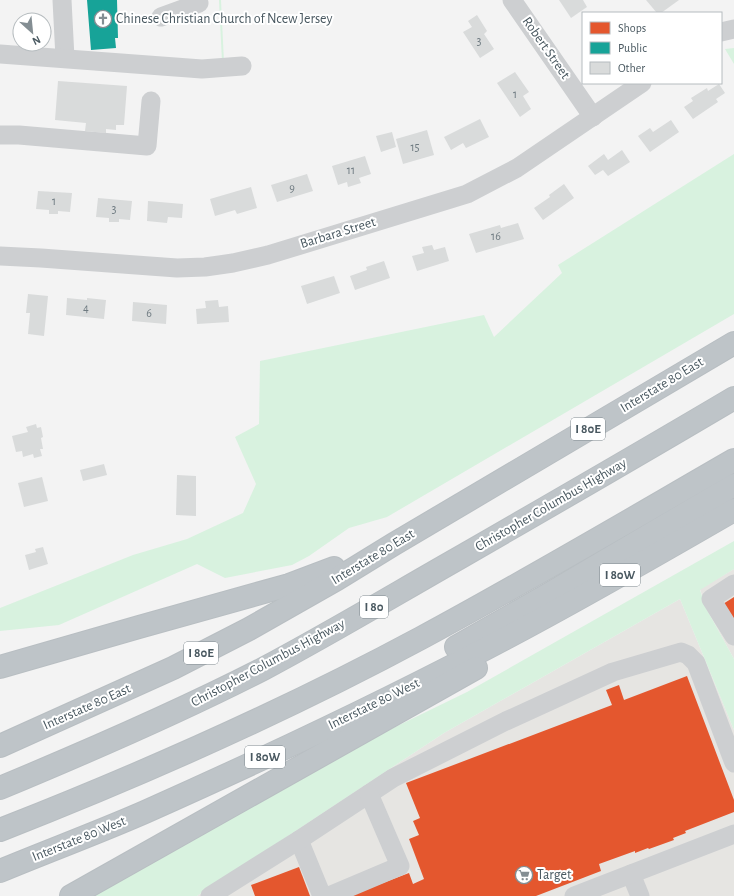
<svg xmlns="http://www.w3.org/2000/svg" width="734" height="896" viewBox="0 0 734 896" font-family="'Alegreya Sans',sans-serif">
<rect width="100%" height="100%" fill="#f3f3f3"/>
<g fill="#e6e5e2">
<polygon points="734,569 734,659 706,608 700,589"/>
<polygon points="680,599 734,730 734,896 197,896 444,733"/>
</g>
<g fill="#d8f2df">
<polygon points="219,0 221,0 224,62 222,62"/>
<polygon points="734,48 734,64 725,49"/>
<polygon points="734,154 734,314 387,517 349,528 309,556 292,565 225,578 197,564 59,625 0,631 0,608 133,555 187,539 243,513 256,484 235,437 259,424 260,361 484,315 494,337 562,273 558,265"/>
<polygon points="734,541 734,569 700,590 706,608 734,659 734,730 680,599 444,733 197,896 88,896 315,766 467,692"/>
</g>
<g fill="#e4572e">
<polygon points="734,597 734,621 723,604"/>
<polygon points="687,676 734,800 734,812 685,831 686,833 673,838 674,840 649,849 648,848 635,853 635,851 599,864 601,871 536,896 349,896 409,873 413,884 424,879 409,839 419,835 413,821 420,818 406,783 612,705 606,690 619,685 624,700"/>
<polygon points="299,867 310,896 255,896 251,885"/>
</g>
<polygon fill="#17a398" points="87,0 117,0 118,38 115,38 116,48 91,50"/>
<g fill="#d9dbdb">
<polygon points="559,0 583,0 587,7 571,18"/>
<polygon points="646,0 679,0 661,13 657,13"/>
<polygon points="477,15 487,31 484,34 494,49 480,58 463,32 472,27 468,21"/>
<polygon points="515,72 529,92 523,96 531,109 520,117 497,83"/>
<polygon points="58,81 127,86 124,125 116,125 116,130 106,129 106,133 85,131 86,123 55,120"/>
<polygon points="719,84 725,93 716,99 718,102 693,119 684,107 693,101 691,98 707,88 708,91"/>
<polygon points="480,119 489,137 466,148 463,143 451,150 444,137"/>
<polygon points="671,120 679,132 650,152 638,136 650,128 653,132"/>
<polygon points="427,130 434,155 403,164 396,139"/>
<polygon points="392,132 396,147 381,152 376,136"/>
<polygon points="622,150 630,162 608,176 603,170 595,175 588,166 604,154 608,160"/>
<polygon points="365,156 371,174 359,178 361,183 348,187 347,182 338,185 332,166"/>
<polygon points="307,174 313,191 277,202 271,185"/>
<polygon points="564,184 574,198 543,220 534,208 550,197 549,195"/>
<polygon points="251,187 257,208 237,214 235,210 215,216 210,199"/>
<polygon points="38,191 72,193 70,212 58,211 58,214 49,214 49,210 36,209"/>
<polygon points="98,198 132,201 130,220 119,219 119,222 109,222 109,218 96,217"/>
<polygon points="148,201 183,204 182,218 168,217 167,223 147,221"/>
<polygon points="518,223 524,239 476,253 469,234 500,225 501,228"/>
<polygon points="432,245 434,250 445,247 449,261 417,271 412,256 424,253 422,247"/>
<polygon points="384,261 390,278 355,290 350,276 367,270 366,267"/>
<polygon points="334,276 340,293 307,304 301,286"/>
<polygon points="28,294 48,296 44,336 28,334 30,313 26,313"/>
<polygon points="67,298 87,300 87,298 106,300 104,319 66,315"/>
<polygon points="218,300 219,307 228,306 229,322 197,324 196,309 206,308 205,301"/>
<polygon points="133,302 167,305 166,324 132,321"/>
<polygon points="36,424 37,428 41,427 43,437 41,438 43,449 40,449 42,456 34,458 33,454 23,457 22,451 16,452 12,436 28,432 26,427"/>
<polygon points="104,464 107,475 83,481 80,470"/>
<polygon points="177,475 196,476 196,516 176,515"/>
<polygon points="42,477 48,501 24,507 18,483"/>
<polygon points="43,547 48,564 29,570 25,555 36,552 35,549"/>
</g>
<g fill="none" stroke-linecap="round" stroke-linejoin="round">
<defs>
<g id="highway">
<polyline points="456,647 549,594 734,485"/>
<polyline points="0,667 139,627 289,585 334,568"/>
<polyline points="0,746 173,668 249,629 337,579 394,544 734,343"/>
<path d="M0,788C89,751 177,713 263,669C329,634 394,595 459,558C551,505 643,452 734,398"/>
<path d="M0,830C143,774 285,711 421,638C527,581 630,520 734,460"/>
<path d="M0,871C48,851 97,833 145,812C266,758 387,701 504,639C582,598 658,554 734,510"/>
<polyline points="71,896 476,668"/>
</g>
</defs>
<use href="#highway" stroke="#b8bec2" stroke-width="24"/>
<g stroke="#cdcfd1" stroke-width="19">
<polyline points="62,0 65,58"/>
<polyline points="512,0 593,117"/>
<polyline points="161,17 199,3"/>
<polyline points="721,32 734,29"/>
<polyline points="0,54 202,69 242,66"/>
<polyline points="0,135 19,135 147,146 151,101"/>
<polyline points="0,256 41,258 177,268 205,267 233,263 268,255 467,194 517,168 642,83"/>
<polyline points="734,584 711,599 734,636"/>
<polyline points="299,840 322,896"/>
<polyline points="631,874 640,896"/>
<polyline points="210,896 299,840 393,778 506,721 613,672 681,652 688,655 696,663 734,763"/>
<polyline points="329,896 400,866 369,794"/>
<polyline points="574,896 734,834"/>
</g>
<use href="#highway" stroke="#bec4c8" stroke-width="22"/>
</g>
<defs>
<symbol id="church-ring" viewBox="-11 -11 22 22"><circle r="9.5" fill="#fff" stroke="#848e93" stroke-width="1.5"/><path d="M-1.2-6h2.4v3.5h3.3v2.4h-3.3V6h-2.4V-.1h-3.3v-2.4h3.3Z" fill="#848e93"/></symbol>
<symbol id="supermarket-ring" viewBox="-11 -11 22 22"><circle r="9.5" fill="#fff" stroke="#848e93" stroke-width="1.5"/><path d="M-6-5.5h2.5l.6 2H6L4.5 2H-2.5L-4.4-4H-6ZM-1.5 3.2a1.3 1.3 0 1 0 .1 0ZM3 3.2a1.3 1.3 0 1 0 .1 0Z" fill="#848e93"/></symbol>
</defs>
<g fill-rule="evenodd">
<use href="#church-ring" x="93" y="9" width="20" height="20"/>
<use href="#supermarket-ring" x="514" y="865" width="20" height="20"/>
</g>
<g text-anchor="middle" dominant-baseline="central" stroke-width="4" stroke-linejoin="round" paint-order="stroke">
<g font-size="12" fill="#6e7a80">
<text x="479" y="41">3</text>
<text x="515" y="94">1</text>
<text x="415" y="147">15</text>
<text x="351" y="170">11</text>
<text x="292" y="188">9</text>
<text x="54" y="201">1</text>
<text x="114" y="209">3</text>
<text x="496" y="236">16</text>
<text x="86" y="308">4</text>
<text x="149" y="313">6</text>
</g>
<g fill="#fff" stroke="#808a90" stroke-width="1">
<rect x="571" y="418" width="34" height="22" rx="3"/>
<rect x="600" y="564" width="40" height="22" rx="3"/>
<rect x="360" y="596" width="28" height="22" rx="3"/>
<rect x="184" y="642" width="34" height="22" rx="3"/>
<rect x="245" y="746" width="40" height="22" rx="3"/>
</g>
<g font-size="13" font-weight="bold" fill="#495860">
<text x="588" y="429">I 80E</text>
<text x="620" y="575">I 80W</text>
<text x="374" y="607">I 80</text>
<text x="201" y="653">I 80E</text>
<text x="265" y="757">I 80W</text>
</g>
<g font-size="14" fill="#495860" stroke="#fff" text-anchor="start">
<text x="116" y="19">Chinese Christian Church of Ncew Jersey</text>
<text x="537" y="875">Target</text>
</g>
<g font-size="14" fill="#495860" stroke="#fff">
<text transform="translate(546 48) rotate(55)">Robert Street</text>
<text transform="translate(338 233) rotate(-17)">Barbara Street</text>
<text transform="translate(662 385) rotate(-31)">Interstate 80 East</text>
<text transform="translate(551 505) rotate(-30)">Christopher Columbus Highway</text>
<text transform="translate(373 557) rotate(-31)">Interstate 80 East</text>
<text transform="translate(268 663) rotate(-28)">Christopher Columbus Highway</text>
<text transform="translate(374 704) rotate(-26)">Interstate 80 West</text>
<text transform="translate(87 707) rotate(-24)">Interstate 80 East</text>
<text transform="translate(79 839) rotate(-22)">Interstate 80 West</text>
</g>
</g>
<rect x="582" y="12" width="140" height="72" fill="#ffffff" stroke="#b6bcbf"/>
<rect x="590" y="22" width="20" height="12" fill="#e4572e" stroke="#b6bcbf"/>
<text x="618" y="32" font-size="12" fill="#495860">Shops</text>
<rect x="590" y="42" width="20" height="12" fill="#17a398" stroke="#b6bcbf"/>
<text x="618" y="52" font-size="12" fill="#495860">Public</text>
<rect x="590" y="62" width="20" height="12" fill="#d9dbdb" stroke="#b6bcbf"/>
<text x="618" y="72" font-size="12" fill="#495860">Other</text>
<g transform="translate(32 32) rotate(153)"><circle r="19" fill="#ffffff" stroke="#b6bcbf"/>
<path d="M0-3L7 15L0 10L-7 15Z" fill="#848e93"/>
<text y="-6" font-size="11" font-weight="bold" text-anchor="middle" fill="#495860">N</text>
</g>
</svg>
